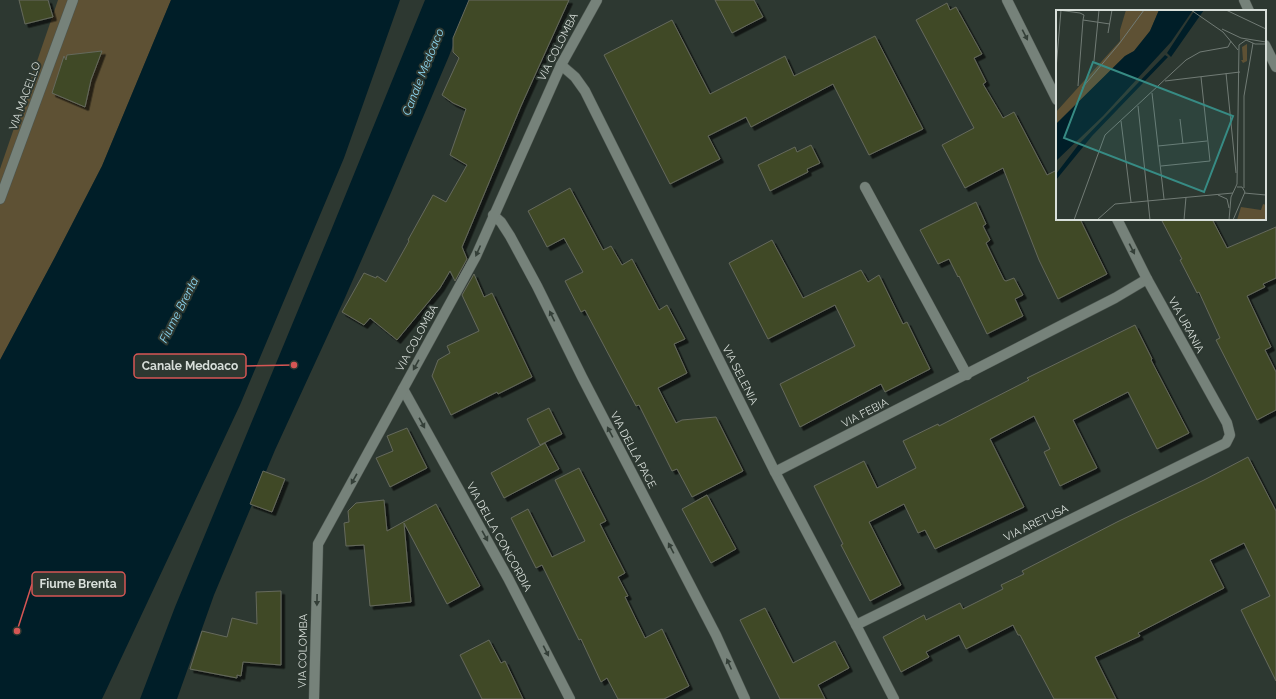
<svg xmlns="http://www.w3.org/2000/svg" width="1276" height="699" viewBox="0 0 1276 699" font-family="Raleway,sans-serif">
<defs>
<filter id="shadow"><feDropShadow dx="3.5" dy="3.5" stdDeviation="0" flood-color="#0009"/></filter>
</defs>
<rect width="100%" height="100%" fill="#2d3831"/>
<polygon fill="#5e5134" points="58,0 171,0 102,166 54,259 0,360 0,169"/>
<g fill="#001e28">
<polygon points="171,0 400,0 344,158 240,405 102,699 0,699 0,360 54,259 102,166"/>
<polygon points="425,0 470,0 449,56 390,195 344,300 275,450 214,595 177,699 140,699 175,607 330,233"/>
</g>
<g fill="#404928" stroke="#65695c" filter="url(#shadow)">
<polygon points="19,0 48,0 53,17 25,24"/>
<polygon points="469,0 569,0 521,106 462,247 467,259 455,281 450,271 440,288 397,340 370,318 364,325 342,312 364,273 376,278 377,276 386,282 409,241 408,240 433,195 446,202 467,165 450,155 466,109 453,103 442,95 459,58 453,52 453,38"/>
<polygon points="715,0 754,0 763,17 732,33"/>
<polygon points="947,3 950,10 956,7 982,54 974,58 986,82 983,84 1003,118 1014,112 1047,175 1057,170 1057,219 1080,219 1107,274 1058,299 1039,260 1003,168 965,188 942,145 974,128 916,20"/>
<polygon points="672,20 710,94 785,56 794,76 875,36 923,129 869,155 833,84 751,127 746,117 708,136 720,159 670,184 604,55"/>
<polygon points="102,51 91,80 85,107 52,93 64,56 66,60 67,55"/>
<polygon points="811,145 820,163 807,169 808,172 770,191 758,165 795,147 797,152"/>
<polygon points="570,188 603,250 611,246 622,265 632,259 659,310 667,305 685,339 674,344 687,373 658,388 676,423 682,420 716,417 743,471 692,497 677,469 672,471 639,405 636,406 585,310 581,312 565,281 583,272 564,238 547,247 528,211"/>
<polygon points="976,202 986,224 983,226 990,240 986,243 1004,280 1006,281 1014,278 1023,295 1015,299 1023,316 987,334 959,276 958,277 949,259 938,264 920,230"/>
<polygon points="1161,219 1212,219 1227,248 1276,227 1276,278 1263,284 1265,287 1247,296 1271,347 1265,350 1276,372 1276,410 1257,420 1216,340 1220,338 1199,292 1197,293 1180,260 1182,259"/>
<polygon points="772,240 803,298 861,270 868,282 879,275 903,324 907,322 930,369 885,392 881,384 800,427 780,384 855,346 835,305 768,339 729,263"/>
<polygon points="474,274 484,297 492,293 532,377 498,394 497,392 451,415 432,376 438,360 450,353 447,346 479,331 462,295"/>
<polygon points="1135,325 1152,359 1151,360 1189,433 1157,449 1128,392 1073,420 1097,468 1060,486 1044,452 1050,449 1034,416 990,439 1024,507 935,549 925,530 918,533 904,504 869,522 901,585 870,601 841,545 843,544 814,486 864,461 877,488 916,468 903,441 938,424 939,426 1029,380 1027,378"/>
<polygon points="549,408 562,434 540,445 527,419"/>
<polygon points="407,428 427,468 390,487 376,458 393,451 387,436"/>
<polygon points="545,443 559,469 504,498 491,473"/>
<polygon points="1248,457 1276,511 1276,681 1241,610 1270,596 1244,543 1210,560 1224,588 1138,633 1140,636 1095,657 1116,699 1054,699 1020,635 1018,635 1013,625 966,649 959,635 926,652 929,657 901,672 883,637 924,615 926,620 960,603 963,609 1003,589 1001,585 1024,574 1022,571 1117,522 1204,480"/>
<polygon points="579,468 606,521 600,524 625,573 618,577 628,596 625,597 645,638 662,629 689,686 664,699 618,699 607,678 601,682 581,639 579,640 542,565 536,568 511,518 528,509 552,557 585,541 555,480"/>
<polygon points="263,471 285,479 272,512 250,504"/>
<polygon points="707,495 736,549 711,563 682,509"/>
<polygon points="384,500 387,531 436,504 480,586 447,604 404,523 411,602 370,606 364,545 346,546 344,523 349,522 348,511 356,503"/>
<polygon points="281,591 281,665 243,662 241,676 237,675 237,678 190,669 202,631 227,637 232,618 257,624 256,592"/>
<polygon points="765,608 793,663 835,641 849,668 818,685 825,699 780,699 740,620"/>
<polygon points="489,640 501,663 505,661 523,699 482,699 460,655"/>
</g>
<g fill="none" stroke-linecap="round" stroke-linejoin="round">
<defs>
<g id="minor">
<polyline points="1007,0 1057,100"/>
<polyline points="1244,0 1249,11"/>
<polyline points="1265,45 1276,67"/>
<polyline points="561,65 575,77 585,91 775,472 856,625 894,699"/>
<polyline points="865,187 967,375"/>
<polyline points="0,199 73,0"/>
<polyline points="493,215 501,222 510,236 537,286 582,377 716,635 745,699"/>
<polyline points="403,389 508,578 570,699"/>
<polyline points="775,472 1064,324 1115,298 1147,279"/>
<polyline points="856,625 1226,443 1230,435 1227,423 1147,279 1117,219"/>
<polyline points="314,699 318,544 476,256 561,65 597,0"/>
</g>
</defs>
<use href="#minor" stroke="#4c554f" stroke-width="11"/>
<use href="#minor" stroke="#76827a" stroke-width="10"/>
</g>
<defs><path id="oneway-solid" d="M-6-.8H1V-3.2L6.5 0L1 3.2V.8H-6Z"/></defs>
<g fill="#343f38">
<use href="#oneway-solid" transform="translate(1025 35) rotate(63)"/>
<use href="#oneway-solid" transform="translate(1132 249) rotate(63)"/>
<use href="#oneway-solid" transform="translate(478 251) rotate(114)"/>
<use href="#oneway-solid" transform="translate(552 316) rotate(-116)"/>
<use href="#oneway-solid" transform="translate(416 365) rotate(119)"/>
<use href="#oneway-solid" transform="translate(422 423) rotate(61)"/>
<use href="#oneway-solid" transform="translate(610 432) rotate(-118)"/>
<use href="#oneway-solid" transform="translate(354 479) rotate(119)"/>
<use href="#oneway-solid" transform="translate(485 536) rotate(61)"/>
<use href="#oneway-solid" transform="translate(671 548) rotate(-118)"/>
<use href="#oneway-solid" transform="translate(317 600) rotate(91)"/>
<use href="#oneway-solid" transform="translate(546 651) rotate(63)"/>
<use href="#oneway-solid" transform="translate(729 664) rotate(-114)"/>
</g>
<g text-anchor="middle" dominant-baseline="central" stroke-width="4" stroke-linejoin="round" paint-order="stroke">
<g font-size="11" fill="#d8dfda" stroke="#2d3831">
<text transform="translate(558 47) rotate(-63)">VIA COLOMBA</text>
<text transform="translate(25 96) rotate(-70)">VIA MACELLO</text>
<text transform="translate(1186 325) rotate(61)">VIA URANIA</text>
<text transform="translate(417 338) rotate(-61)">VIA COLOMBA</text>
<text transform="translate(740 375) rotate(63)">VIA SELENIA</text>
<text transform="translate(865 413) rotate(-27)">VIA FEBIA</text>
<text transform="translate(633 450) rotate(62)">VIA DELLA PACE</text>
<text transform="translate(1036 523) rotate(-26)">VIA ARETUSA</text>
<text transform="translate(499 537) rotate(61)">VIA DELLA CONCORDIA</text>
<text transform="translate(303 651) rotate(-89)">VIA COLOMBA</text>
</g>
<g font-size="12" font-style="italic" fill="#8dd8f3" stroke="#2d3831">
<text transform="translate(423 72) rotate(-68)">Canale Medoaco</text>
<text transform="translate(179 310) rotate(-63)">Fiume Brenta</text>
</g>
</g>
<g transform="translate(1056 10)">
<rect width="210" height="210" fill="#2d3831"/>
<path d="M70,0H103L94,21L78,41L69,46L0,114V102L64,31V20ZM191,34V51L187,53L185,50H187L186,37ZM207,194L210,195V210H181L185,197L205,200Z" fill="#5e5134"/>
<path d="M103,0H137L115,32L47,106L0,151V114L69,46L78,41L94,21ZM139,0H148L115,47L111,43ZM109,45L112,47L36,126L0,170V164L23,134Z" fill="#001e28"/>
<path fill="none" stroke="#717b75" stroke-width="1" d="M2,0L24,3L28,5L27,10L54,14M135,0L167,22L182,40M170,0L210,19M166,19L185,28L210,32M52,23L56,0M38,51L43,0M0,59L5,0M170,63L180,163M109,71L184,62M22,76L27,10M26,78L63,34L88,0M96,83L108,189M82,96L94,210M124,109L127,134M65,111L75,192M102,136L151,131M105,156L154,151L145,67M188,178V86L197,33M188,183L210,185M162,185L171,189L173,198M18,210L49,125L130,50L144,42L172,37L175,31M41,210L59,194L177,183M128,210L130,187M173,210L175,187L181,174L183,35L190,30L199,34H210M177,210L189,182L186,177H181"/>
<path fill="#378b84" fill-opacity="0.15" stroke="#378b84" stroke-width="2" d="M37,52L177,106L148,182L8,128Z"/>
<rect width="210" height="210" fill="none" stroke="#d8dfda" stroke-width="2"/>
</g>
<path fill="none" stroke="#d65654" stroke-width="1.5" d="M294 365L246 366M17 631L32 584"/>
<g fill="#d65654" stroke="#2d3831" stroke-width="1.5">
<circle cx="294" cy="365" r="4"/>
<circle cx="17" cy="631" r="4"/>
</g>
<g fill="#2d3831" stroke="#d65654" stroke-width="1.5">
<rect x="134" y="354" width="112" height="24" rx="4"/>
<rect x="32" y="572" width="93" height="24" rx="4"/>
</g>
<g font-size="12" text-anchor="middle" font-weight="bold" fill="#d8dfda">
<text x="190" y="370">Canale Medoaco</text>
<text x="78" y="588">Fiume Brenta</text>
</g>
</svg>
